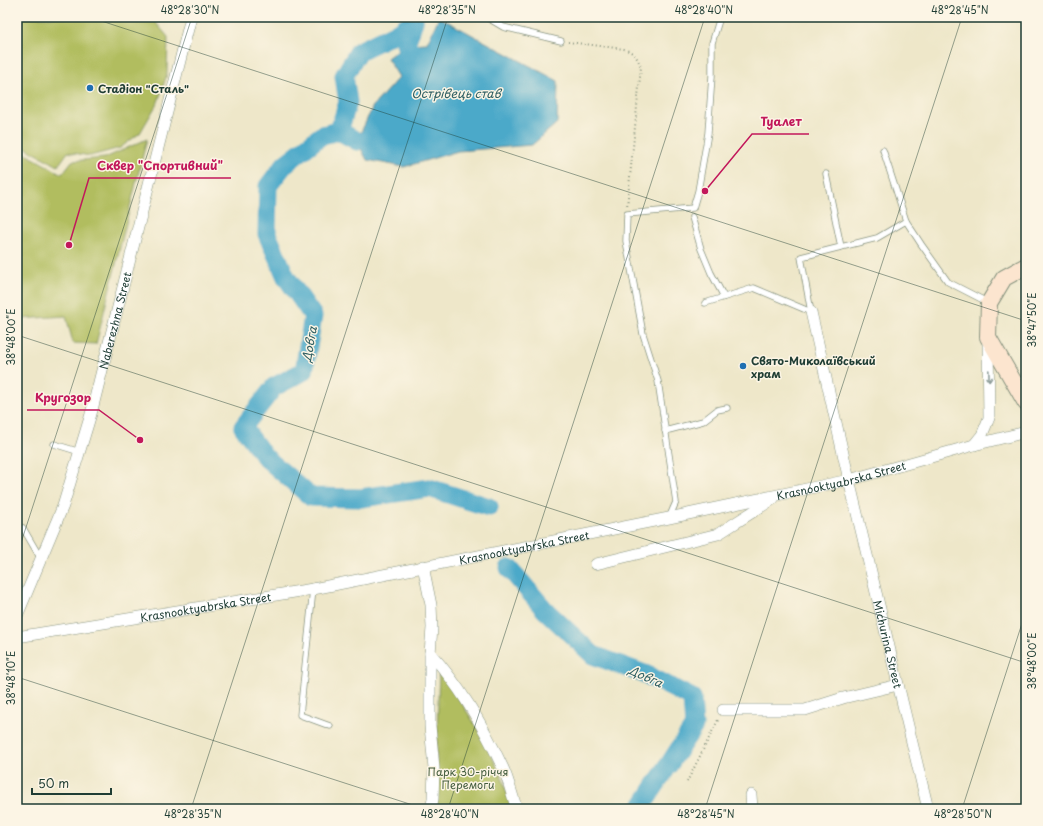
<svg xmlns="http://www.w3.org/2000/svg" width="1043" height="826" viewBox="0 0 1043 826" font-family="'Playpen Sans',sans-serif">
<rect width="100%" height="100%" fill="#fcf5e5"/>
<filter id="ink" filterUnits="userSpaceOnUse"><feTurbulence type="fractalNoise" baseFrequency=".025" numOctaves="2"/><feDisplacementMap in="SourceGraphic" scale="8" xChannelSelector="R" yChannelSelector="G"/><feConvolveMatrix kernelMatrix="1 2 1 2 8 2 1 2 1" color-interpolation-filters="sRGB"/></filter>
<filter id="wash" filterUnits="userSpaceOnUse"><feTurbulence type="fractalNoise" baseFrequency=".012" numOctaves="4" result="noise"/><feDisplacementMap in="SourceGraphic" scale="16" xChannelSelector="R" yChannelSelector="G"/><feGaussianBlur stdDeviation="0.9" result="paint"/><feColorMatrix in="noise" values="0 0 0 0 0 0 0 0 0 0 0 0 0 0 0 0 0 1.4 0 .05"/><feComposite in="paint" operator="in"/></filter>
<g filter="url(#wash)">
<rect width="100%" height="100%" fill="#eee7c9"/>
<g fill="#b1bd5e" stroke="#687d49">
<polygon points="17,17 151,17 168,37 167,74 158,102 140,133 120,148 90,156 68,152 58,166 17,143"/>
<polygon points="147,139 96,344 73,343 66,316 21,319 17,317 17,149 62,174 72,161 105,158"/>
<polygon points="439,667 483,737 502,777 512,809 435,809"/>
</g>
<polygon fill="#4ba9c9" stroke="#35737e" points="439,17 558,81 557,123 532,145 458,151 404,167 367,160 357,141 373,106 399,77 387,58 406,44 427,43"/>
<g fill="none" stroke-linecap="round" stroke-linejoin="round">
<g stroke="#4ba9c9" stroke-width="19">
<polyline points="414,17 414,21 396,33 359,51 344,76 348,102 339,131 322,135 285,164 268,186 267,234 286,277 313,316 304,371 274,387 243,427 265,457 311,497 361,498 429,488 489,507"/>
<polyline points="406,44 414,21"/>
<polyline points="339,131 357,141"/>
<polyline points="509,568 545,610 593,655 647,675 692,698 694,726 640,809"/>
</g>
</g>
</g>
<g filter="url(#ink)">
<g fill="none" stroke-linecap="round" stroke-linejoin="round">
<defs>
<g id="lane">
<polyline points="486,17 503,27 561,41"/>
<polyline points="883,150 906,221 921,244 948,282 989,303"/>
<polyline points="826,174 841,247"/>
<polyline points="692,217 701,249 711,273 724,297"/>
<polyline points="705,303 754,288 811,312"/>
<polyline points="811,312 801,257 877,238 906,221"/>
<polyline points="665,431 703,421 717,410 727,408"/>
<polyline points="54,444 80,452"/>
<polyline points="669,518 676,502 658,381 643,334 626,241 627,214 693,208 698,191 708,133 712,76 712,43 720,17"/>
<polyline points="23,528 41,559"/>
<polyline points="313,589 300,715 330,726"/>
</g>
<g id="street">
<path id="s1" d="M811,312L849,480L928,809"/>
<polyline points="974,445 982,435 989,418 988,339"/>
<polyline points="596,564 718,534 773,499"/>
<polyline points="423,566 431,605 432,628 430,653 430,726 434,768 433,799 431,809"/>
<path id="s2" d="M17,616L63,506L91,414L191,17"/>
<path id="s3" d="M17,637L313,589L669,518L849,480L974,445L1026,432"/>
<path d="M430,653C460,686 484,727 503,768C509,781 512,796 517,809"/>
<polyline points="723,710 805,710 843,698 898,685"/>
<polyline points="751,795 752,809"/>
</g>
<polyline id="secondary" points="1026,266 1004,278 989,303 988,337 1026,403"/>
</defs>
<use href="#lane" stroke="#86927e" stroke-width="7"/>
<use href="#street" stroke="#86927e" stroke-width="12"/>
<use href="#secondary" stroke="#86927e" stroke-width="18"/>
<g stroke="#86927e" stroke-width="2" stroke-dasharray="1 3" stroke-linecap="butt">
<path d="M568,42L624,49C635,53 637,57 641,67L627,207"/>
<polyline points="687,782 719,718"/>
</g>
<use href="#lane" stroke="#fff" stroke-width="5.5"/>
<use href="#street" stroke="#fff" stroke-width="11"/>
<use href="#secondary" stroke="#fce5cf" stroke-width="16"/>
</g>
<defs><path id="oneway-shaft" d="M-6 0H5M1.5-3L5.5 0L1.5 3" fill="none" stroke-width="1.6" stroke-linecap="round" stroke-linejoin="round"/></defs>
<use stroke="#8f9e9a" href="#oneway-shaft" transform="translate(989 376) rotate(88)"/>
</g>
<path fill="none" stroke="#1f3d34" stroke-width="1" stroke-opacity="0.45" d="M89,17L1026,321M17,335L1026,663M17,555L192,17M17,677L425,809M191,809L448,17M448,809L705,17M705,809L962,17M962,809L1026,611"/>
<g fill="#1f6fb2" stroke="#fcf5e5" stroke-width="1.5">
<circle cx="90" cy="88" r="4"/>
<circle cx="743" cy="366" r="4"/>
</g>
<g text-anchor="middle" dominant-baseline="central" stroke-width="3" stroke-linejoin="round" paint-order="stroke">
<g font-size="11" font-weight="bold" fill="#1f3d34" stroke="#fcf5e5" text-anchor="start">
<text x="98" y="88">Стадіон "Сталь"</text>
<text x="751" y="360">Свято-Миколаївський<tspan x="751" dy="13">храм</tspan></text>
</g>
<g font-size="11" fill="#1f3d34" stroke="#fcf5e5">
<text stroke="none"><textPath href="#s2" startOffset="312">Naberezhna Street</textPath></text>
<text stroke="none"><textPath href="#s3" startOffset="839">Krasnooktyabrska Street</textPath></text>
<text stroke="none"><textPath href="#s3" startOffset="515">Krasnooktyabrska Street</textPath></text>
<text stroke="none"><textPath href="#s3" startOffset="191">Krasnooktyabrska Street</textPath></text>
<text stroke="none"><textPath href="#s1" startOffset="341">Michurina Street</textPath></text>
</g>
<g font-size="11" fill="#445d3e" stroke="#fcf5e5">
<text x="468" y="771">Парк 30-річчя<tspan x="468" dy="13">Перемоги</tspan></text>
</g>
<g font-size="12" font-style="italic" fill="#2c5d61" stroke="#fcf5e5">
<text x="456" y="93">Острівець став</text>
<text transform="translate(309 344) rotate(-80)">Довга</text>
<text transform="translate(646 676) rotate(24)">Довга</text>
</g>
</g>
<path fill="none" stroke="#c2185b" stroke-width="1.5" d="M705 191L752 134H809M69 245L89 178H231M140 440L99 410H27"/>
<g fill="#c2185b" stroke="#fcf5e5" stroke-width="1.5">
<circle cx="705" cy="191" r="4"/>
<circle cx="69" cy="245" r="4"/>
<circle cx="140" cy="440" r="4"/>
</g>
<g font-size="12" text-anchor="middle" font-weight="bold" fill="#c2185b" stroke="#fcf5e5" stroke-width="3" stroke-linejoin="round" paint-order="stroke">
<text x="781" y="126">Туалет</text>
<text x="160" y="170">Сквер "Спортивний"</text>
<text x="63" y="402">Кругозор</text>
</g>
<rect width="1043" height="826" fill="none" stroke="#fcf5e5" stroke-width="44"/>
<path d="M32 788v6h79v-6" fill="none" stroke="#1f3d34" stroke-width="2"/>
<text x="38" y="788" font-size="12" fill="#1f3d34" stroke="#fcf5e5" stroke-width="3" paint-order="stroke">50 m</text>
<rect x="22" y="22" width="999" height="782" fill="none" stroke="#1f3d34" stroke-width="1.5"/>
<g font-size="10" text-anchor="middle" fill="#1f3d34">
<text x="190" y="14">48°28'30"N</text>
<text x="447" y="14">48°28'35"N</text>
<text x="704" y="14">48°28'40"N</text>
<text x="960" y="14">48°28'45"N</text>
<text transform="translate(1032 320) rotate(-90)" y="4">38°47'50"E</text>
<text transform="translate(11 337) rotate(-90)" y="4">38°48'00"E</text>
<text transform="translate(1032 661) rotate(-90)" y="4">38°48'00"E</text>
<text transform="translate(11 678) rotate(-90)" y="4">38°48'10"E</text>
<text x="193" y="818">48°28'35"N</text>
<text x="450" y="818">48°28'40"N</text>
<text x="706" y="818">48°28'45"N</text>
<text x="963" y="818">48°28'50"N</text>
</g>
</svg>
